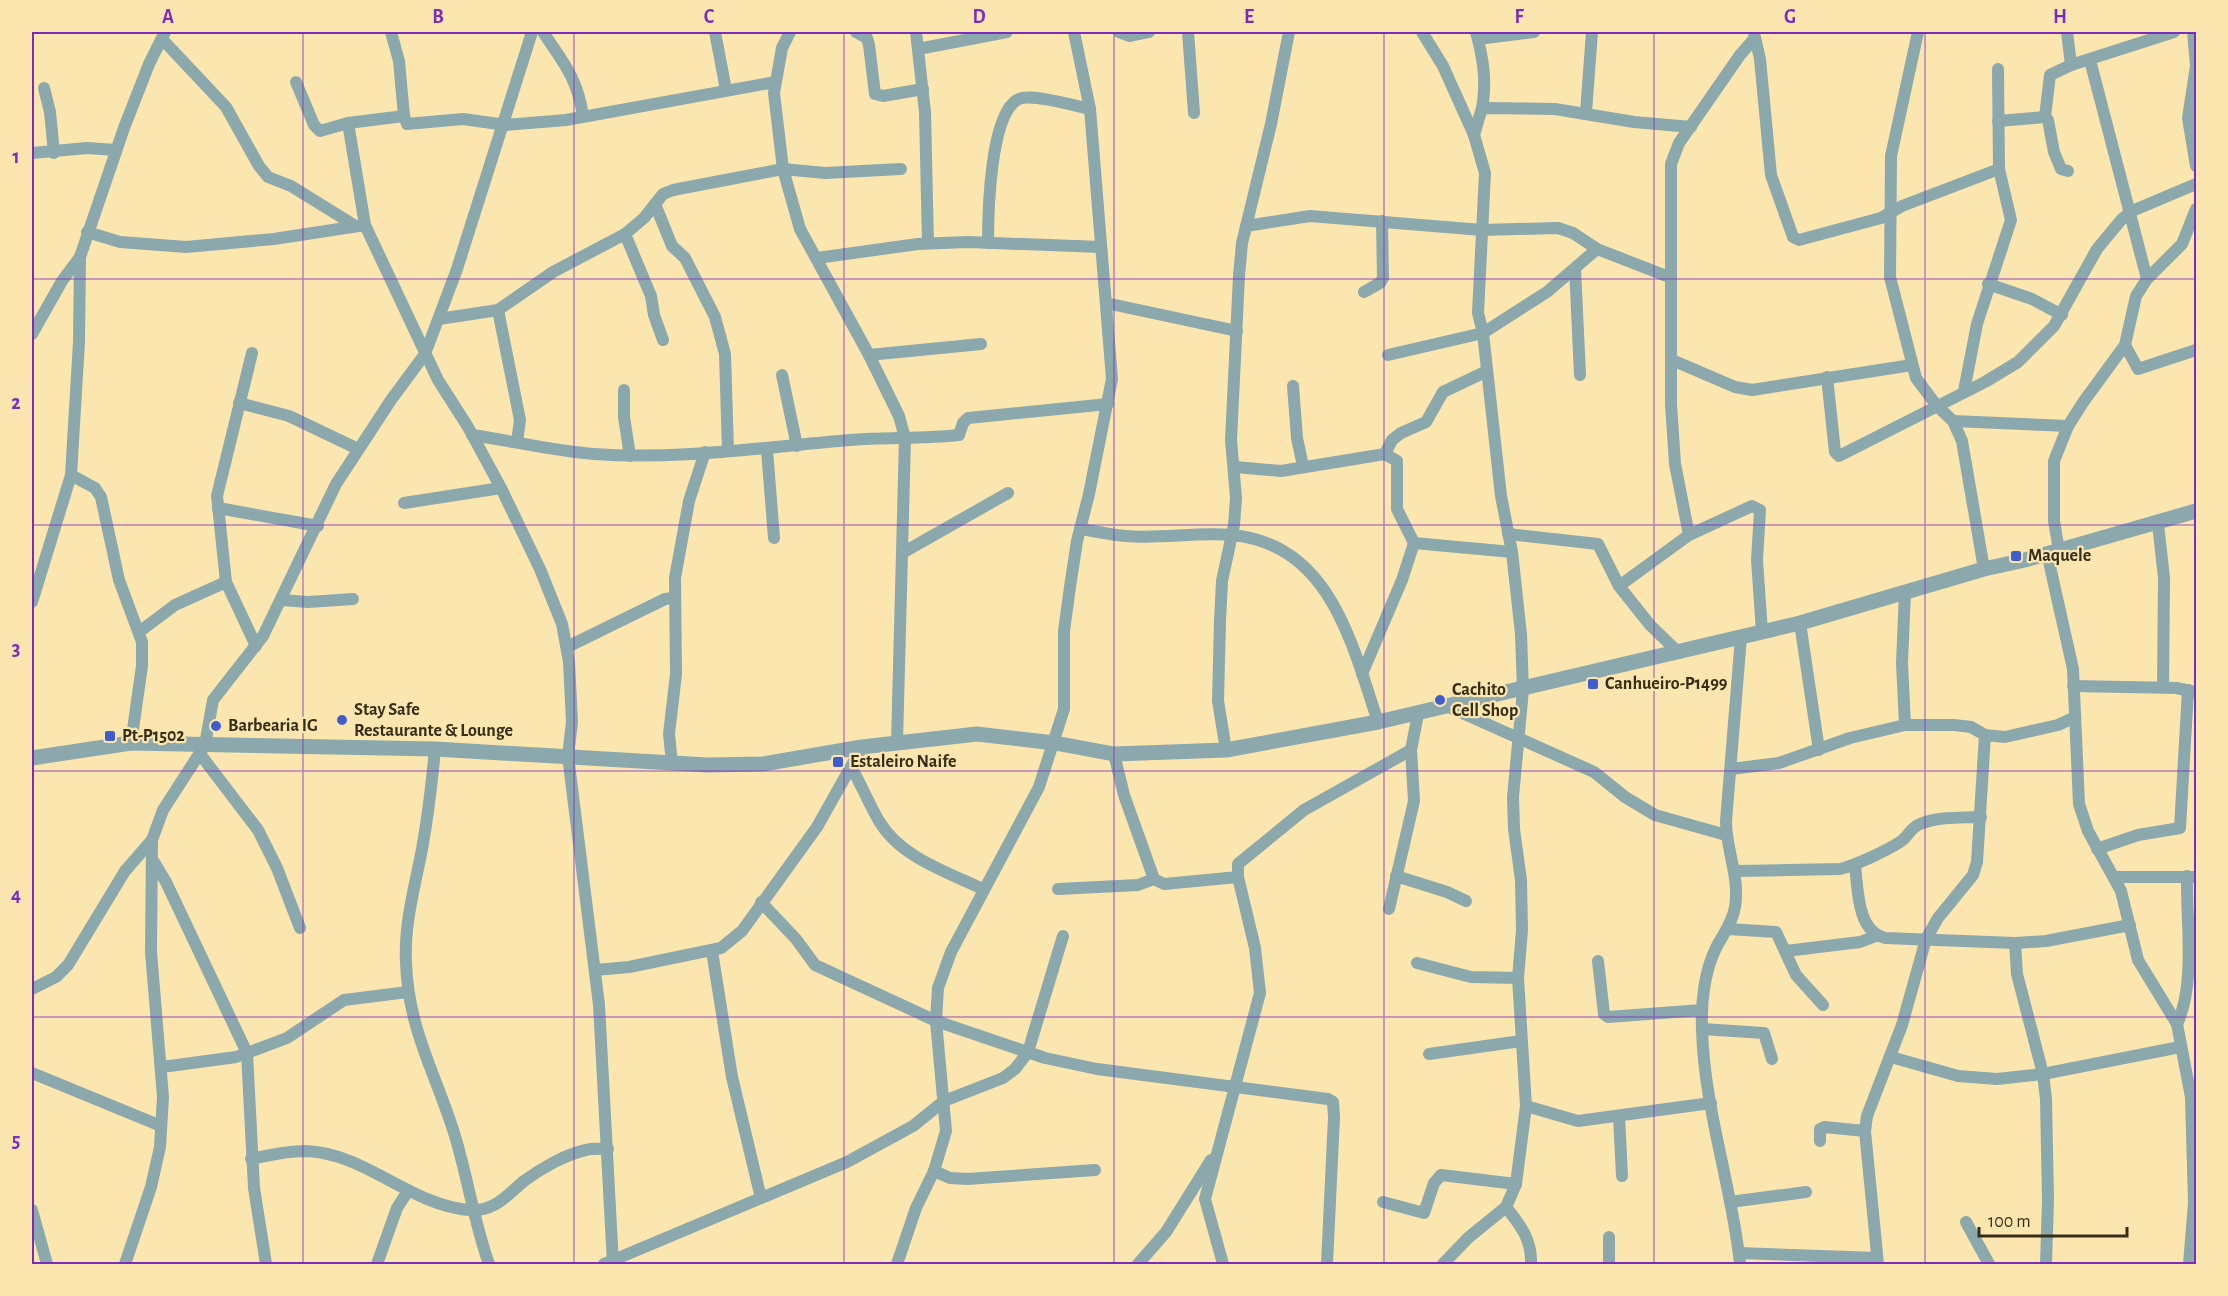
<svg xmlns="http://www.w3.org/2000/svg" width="2228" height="1296" viewBox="0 0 2228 1296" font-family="'Alegreya Sans',sans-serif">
<rect width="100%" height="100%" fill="#fbe6b0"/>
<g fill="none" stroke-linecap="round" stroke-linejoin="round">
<g stroke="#8ba8ad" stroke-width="12">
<path d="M543,32C564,64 577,77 583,116"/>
<polyline points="715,32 726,90"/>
<polyline points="790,32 782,48 774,93 783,169 800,229 869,355 899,416 905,438 897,743"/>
<polyline points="856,32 867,38 869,45 875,94 883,96 923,89"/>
<polyline points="916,32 925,112 928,243"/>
<polyline points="1119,32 1130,36 1149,32"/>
<polyline points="1188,32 1194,113"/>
<polyline points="1422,32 1443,66 1474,135 1485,173 1478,313 1483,333 1501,496 1512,552 1521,634 1523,690 1513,797 1514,829 1521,880 1522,930 1518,978 1526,1106 1516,1184 1506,1207 1468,1238 1443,1264"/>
<path d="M1476,32C1483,58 1487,81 1482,108"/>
<polyline points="1918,32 1891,156 1890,277 1916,378 1937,406 1953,421 1962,441 1984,569"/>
<polyline points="2067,32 2071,65"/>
<polyline points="2193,32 2196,66 2188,118 2196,166"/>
<polyline points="1754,33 1760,59 1771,175 1793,237 1799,240 1881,218 1902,206 1999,169"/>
<polyline points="162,39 226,107 259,166 268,177 291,186 354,225"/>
<polyline points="1478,39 1534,32"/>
<polyline points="918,49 1007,32"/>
<polyline points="2090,60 2147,279"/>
<polyline points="296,82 314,125 320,131 348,123"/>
<polyline points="44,88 50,112 54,153"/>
<polyline points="1586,112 1592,32"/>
<polyline points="404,116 407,124 463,119 506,125 566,120 775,82"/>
<polyline points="1998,121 2045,117"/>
<polyline points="1474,135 1482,108 1555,109 1634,122 1691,127"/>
<polyline points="32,153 87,148 116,150"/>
<polyline points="2068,171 2061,169 2054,152 2048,120 2045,117 2050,75 2071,65 2174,32"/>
<polyline points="655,204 672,246 685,258 715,317 725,354 728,451"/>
<polyline points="365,225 438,380 468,427 501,488 540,569 562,624 569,662 572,722 568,756 599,1005 613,1264"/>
<polyline points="1246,226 1310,216 1482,230 1558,228 1573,233 1597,249 1669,277"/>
<polyline points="87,232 120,242 186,247 274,239 365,225 348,123 404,116 399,61 391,32"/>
<polyline points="625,234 651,296 654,315 663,340"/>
<path d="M988,243C988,213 990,116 1017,100C1029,92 1075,106 1090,109"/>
<polyline points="817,258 918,244 968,242 1101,247"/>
<polyline points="1575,268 1580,375"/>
<polyline points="1988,284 2032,299 2062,315"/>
<polyline points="1364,292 1380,283 1383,278 1382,221"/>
<polyline points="1106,303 1237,331"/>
<polyline points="498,310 520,420 517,442"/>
<polyline points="439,319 498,310 553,272 625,234 644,218 663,194 673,190 783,169 825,173 901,169"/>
<polyline points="32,334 62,281 80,257 124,128 149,64 165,32"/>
<polyline points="2125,345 2138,369 2196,350"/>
<polyline points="252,353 217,496 226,582 256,646"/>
<polyline points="869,355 981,344"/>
<polyline points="1388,355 1483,333 1547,292 1597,249"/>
<polyline points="1672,360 1735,387 1752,390 1912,365"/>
<polyline points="782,375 797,446"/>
<polyline points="1827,377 1835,452 1839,456 1985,382 2018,362 2054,326 2097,249 2121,220 2132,211 2196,184"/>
<polyline points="1293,386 1297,438 1303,466"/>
<polyline points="624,390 624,417 630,456"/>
<polyline points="1964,391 1977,324 2011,220 1999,169 1998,69"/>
<polyline points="239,403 289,416 358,449"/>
<polyline points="1953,421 2068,426"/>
<path d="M472,435C513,441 553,451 594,454C679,460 765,447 850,440C887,437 923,439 959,435L963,423L968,418L1108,404"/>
<polyline points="767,450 774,538"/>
<polyline points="1385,454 1392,440 1401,433 1426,422 1443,392 1487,371"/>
<polyline points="1235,467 1281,471 1385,454 1397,461 1397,509 1414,543 1402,580 1362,674"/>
<polyline points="71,475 95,488 101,497 119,580 142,642 142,666 131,743"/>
<polyline points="404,503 501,488"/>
<polyline points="218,508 318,526"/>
<polyline points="2158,524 2164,578 2163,687"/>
<path d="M1080,529C1095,531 1111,535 1126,536C1160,539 1196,532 1231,535C1330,543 1352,644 1378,722"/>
<polyline points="1508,534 1598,544 1619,586 1650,625 1679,653"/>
<polyline points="1689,535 1675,464 1671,404 1671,164 1679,143 1740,55 1754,39"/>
<polyline points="1414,543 1512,552"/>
<polyline points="2059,550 2054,521 2054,461 2068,426 2084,401 2125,345 2136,296 2147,279 2182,244 2196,209"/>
<polyline points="904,552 1008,493"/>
<polyline points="2047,553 2073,669 2079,804 2088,831 2121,891 2138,960 2177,1024 2191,1097 2194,1203 2189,1264"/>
<polyline points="1619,586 1689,535 1752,506 1760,510 1757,560 1762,632"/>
<polyline points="282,600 308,602 353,599"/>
<polyline points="32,602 71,475 79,342 80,257"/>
<polyline points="1800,623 1819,750"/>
<polyline points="139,632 175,605 226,582"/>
<polyline points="567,647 665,599 674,598"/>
<polyline points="2073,686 2176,688 2196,692"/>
<polyline points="1449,707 1594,772 1625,797 1655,815 1726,835"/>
<polyline points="1905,725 1902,663 1905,592"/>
<path d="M435,749C432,782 428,816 422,849C415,886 404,924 406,962C408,1029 436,1074 455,1136C468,1179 474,1222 489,1264"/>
<polyline points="1226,750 1218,701 1220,621 1222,581 1234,525 1236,498 1231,440 1239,276 1242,243 1271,124 1289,32"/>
<polyline points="200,754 258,830 277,868 300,928"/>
<polyline points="1114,754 1124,795 1154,879 1164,884 1238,877"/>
<polyline points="672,763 669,734 676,674 675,578 689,501 705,452"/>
<path d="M851,767C861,784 869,804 879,821C900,857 947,872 983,889"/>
<polyline points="1731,769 1779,763 1850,738 1905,725 1954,725 1971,727 1985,735 2005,737 2058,725 2073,718"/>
<polyline points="2097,849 2138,835 2180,828 2188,690"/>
<polyline points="154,862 166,882 247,1053 254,1188 266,1264"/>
<path d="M1855,865C1858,890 1857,931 1885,938L2015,943L2046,941L2130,925"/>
<path d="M1735,871L1840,869C1854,866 1886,851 1900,842C1908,837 1910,828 1920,824C1939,816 1962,818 1981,817"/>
<polyline points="1396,876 1447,892 1466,901"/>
<polyline points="2115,877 2196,877"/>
<polyline points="1058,889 1138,885 1154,879"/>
<polyline points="761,902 796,939 815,965 936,1021 1045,1058 1097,1069 1328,1099 1333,1102 1334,1117 1327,1264"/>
<polyline points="1389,909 1414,801 1411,750 1418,714"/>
<polyline points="1728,929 1776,932 1796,975 1823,1005"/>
<polyline points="2015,943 2017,974 2043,1074 2046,1099 2048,1200 2046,1264"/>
<polyline points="712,951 732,1077 761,1198"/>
<polyline points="1786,951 1860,942 1876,936"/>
<polyline points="1598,961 1604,1014 1608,1017 1702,1010"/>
<polyline points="1417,963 1471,977 1518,978"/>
<polyline points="595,970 629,967 721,948 742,931 817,827 862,747"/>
<polyline points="32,989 56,977 68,965 125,871 152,840"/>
<path d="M2177,1024C2196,984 2186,921 2187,876"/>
<polyline points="1702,1029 1764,1033 1772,1059"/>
<polyline points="1429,1054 1521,1041"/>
<polyline points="1891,1057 1958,1076 1997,1079 2043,1074 2180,1047"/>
<polyline points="162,1067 236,1057 287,1038 344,1000 408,992"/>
<polyline points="32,1073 161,1126"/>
<polyline points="1526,1106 1578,1121 1711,1103"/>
<polyline points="1619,1116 1622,1176"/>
<polyline points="1820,1141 1820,1129 1824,1127 1865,1131"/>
<path d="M251,1159C269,1155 288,1151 306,1151C365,1153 410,1205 469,1210C495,1212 507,1195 524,1181C540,1169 566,1154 586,1150C593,1148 601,1149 608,1149"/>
<polyline points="934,1171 950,1178 967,1179 1095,1170"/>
<polyline points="1383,1202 1424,1213 1434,1183 1441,1175 1516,1184"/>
<polyline points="1730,1202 1806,1192"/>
<path d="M1506,1207C1521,1226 1532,1240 1531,1264"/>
<polyline points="32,1210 47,1264"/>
<polyline points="1966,1222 1989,1264"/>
<polyline points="1739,1253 1877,1258"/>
<polyline points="125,1264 151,1187 160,1147 163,1097 151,952 152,840 163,810 205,745 213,700 263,636 336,484 391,400 425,354 457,269 532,32"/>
<polyline points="377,1264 397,1208 408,1191"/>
<polyline points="604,1264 847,1162 913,1126 944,1101 1003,1078 1015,1069 1028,1052 1063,936"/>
<polyline points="897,1264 916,1208 934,1171 946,1131 936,1021 938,988 951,952 1039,787 1064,709 1064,631 1070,587 1077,541 1089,494 1112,379 1090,109 1074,32"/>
<polyline points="1138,1264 1166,1232 1211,1160"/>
<polyline points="1223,1264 1205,1199 1260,993 1255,948 1238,877 1238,864 1304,810 1411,750"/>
<polyline points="1609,1264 1609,1237"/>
<path d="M1740,1264C1732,1186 1704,1109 1702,1029C1701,1004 1704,972 1716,948C1723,934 1732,924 1735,907C1740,877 1726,850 1726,821L1741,637"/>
<polyline points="1878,1264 1865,1131 1867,1116 1902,1025 1926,939 1938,918 1973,875 1977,862 1985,735"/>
</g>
<polyline stroke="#8ba8ad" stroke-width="15" points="32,758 131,743 435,749 707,765 763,764 862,747 977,734 1055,743 1114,754 1226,750 1378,722 1800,623 1984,569 2025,560 2196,511"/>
</g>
<path fill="none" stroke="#7b2cbf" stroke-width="1.5" stroke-opacity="0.55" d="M303,32V1264M574,32V1264M844,32V1264M1114,32V1264M1384,32V1264M1654,32V1264M1925,32V1264M32,279H2196M32,525H2196M32,771H2196M32,1017H2196"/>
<g fill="#3f5dcf" stroke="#fbe6b0" stroke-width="2">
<rect x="2010" y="550" width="12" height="12" rx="3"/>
<rect x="1587" y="678" width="12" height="12" rx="3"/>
<circle cx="1440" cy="700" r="6"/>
<circle cx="342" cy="720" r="6"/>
<circle cx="216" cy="726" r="6"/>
<rect x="104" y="730" width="12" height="12" rx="3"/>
<rect x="832" y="756" width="12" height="12" rx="3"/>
</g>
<g text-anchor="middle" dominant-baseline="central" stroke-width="4.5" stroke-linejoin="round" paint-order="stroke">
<g font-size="18" font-weight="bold" fill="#372e19" stroke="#fbe6b0" text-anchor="start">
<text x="2028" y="556">Maquele</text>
<text x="1605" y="684">Canhueiro-P1499</text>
<text x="1452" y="690">Cachito<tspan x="1452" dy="21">Cell Shop</tspan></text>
<text x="354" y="710">Stay Safe<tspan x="354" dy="21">Restaurante &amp; Lounge</tspan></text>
<text x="228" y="726">Barbearia IG</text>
<text x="122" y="736">Pt-P1502</text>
<text x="850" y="762">Estaleiro Naife</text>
</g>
</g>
<rect width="2228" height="1296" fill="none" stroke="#fbe6b0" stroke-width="66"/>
<path d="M1979 1227v9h148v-9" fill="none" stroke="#372e19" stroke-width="3"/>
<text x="1988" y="1227" font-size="18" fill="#372e19" stroke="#fbe6b0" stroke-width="4.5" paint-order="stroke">100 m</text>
<rect x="33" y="33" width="2162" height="1230" fill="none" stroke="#7b2cbf" stroke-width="2"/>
<g font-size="20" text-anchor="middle" font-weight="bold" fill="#7b2cbf">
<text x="168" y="23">A</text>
<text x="438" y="23">B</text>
<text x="709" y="23">C</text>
<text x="979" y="23">D</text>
<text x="1249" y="23">E</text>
<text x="1519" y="23">F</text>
<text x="1790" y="23">G</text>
<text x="2060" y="23">H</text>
<text x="16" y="163">1</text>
<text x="16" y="409">2</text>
<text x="16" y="655">3</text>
<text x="16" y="901">4</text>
<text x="16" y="1147">5</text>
</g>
</svg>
